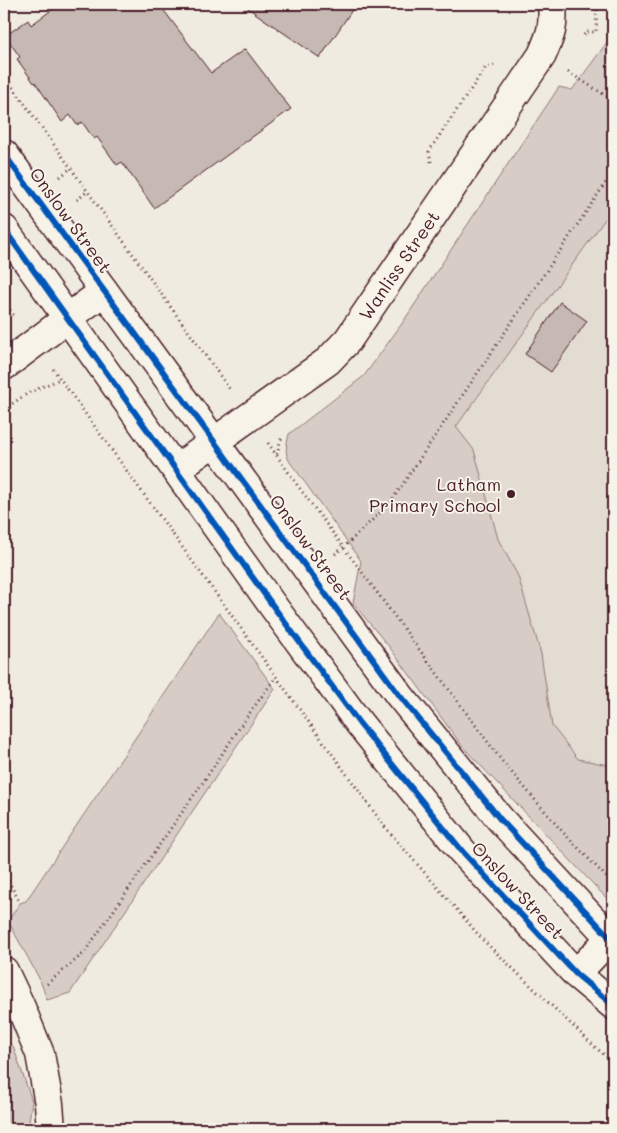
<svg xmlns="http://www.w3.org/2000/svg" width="617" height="1133" viewBox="0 0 617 1133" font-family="Mali,sans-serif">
<rect width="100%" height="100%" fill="#f0ebe0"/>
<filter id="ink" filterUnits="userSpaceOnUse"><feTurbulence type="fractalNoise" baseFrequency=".02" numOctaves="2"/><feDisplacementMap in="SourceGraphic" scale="10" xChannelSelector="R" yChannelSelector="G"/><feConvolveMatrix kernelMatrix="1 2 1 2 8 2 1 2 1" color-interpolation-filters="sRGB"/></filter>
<g filter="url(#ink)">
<polygon fill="#e3dcd2" points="613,208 613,847 601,858 361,561"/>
<g fill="#d8cdc6" stroke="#917678">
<path d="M613,34V208L456,427L474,450L498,539L518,576L541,654L552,726L578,759L613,766V905L463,747L390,648L353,603L361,561L296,470C284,456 285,451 289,434L364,376L401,325L559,87L572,90Z"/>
<polygon points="219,613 275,689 70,993 47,1000 40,980 8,921 20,903 26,901"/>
<polygon points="4,1041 13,1046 32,1101 28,1129 4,1129"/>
</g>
<g fill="#c6b8b3" stroke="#4a1f2b">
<polygon points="60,4 159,4 211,73 245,49 291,109 154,208 122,162 117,165 97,137 94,139 82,122 77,125 70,115 62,122 35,82 34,83 17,59 20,57 5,36 28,20 31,25"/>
<polygon points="242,4 356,4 320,58"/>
<polygon points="560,302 587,321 551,372 525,354"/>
</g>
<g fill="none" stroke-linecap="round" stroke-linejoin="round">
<defs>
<g id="minor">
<polyline points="4,366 104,291"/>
<path id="s1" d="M176,469L328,361L348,340L542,55C551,34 554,27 552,4"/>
<polyline points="4,971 20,1005 40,1054 49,1104 51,1129"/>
</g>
<g id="tertiary">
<polyline points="4,154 400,696 500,819 613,941"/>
<polyline points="4,229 273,606 359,723 462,851 576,974 613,1005"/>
<polyline points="576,974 610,938"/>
</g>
</defs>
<use href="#minor" stroke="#4a1f2b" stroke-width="31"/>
<use href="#tertiary" stroke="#4a1f2b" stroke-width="31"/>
<g stroke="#4a1f2b" stroke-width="3" stroke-dasharray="1 4" stroke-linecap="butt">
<polyline points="584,35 586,32 596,32 597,4"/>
<polyline points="568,72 613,100"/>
<polyline points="4,75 231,391"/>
<polyline points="431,162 429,152 433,145 486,67 495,65"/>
<polyline points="60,177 71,168"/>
<polyline points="77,200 88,191"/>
<polyline points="4,302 15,317"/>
<polyline points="53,369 385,827 483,940 595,1047 613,1062"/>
<polyline points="4,409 30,392 60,379"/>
<polyline points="268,443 298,486 502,761 560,829 613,884"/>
<polyline points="277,454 282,435"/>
<polyline points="335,554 344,547 390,503 613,172"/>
<polyline points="4,872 20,903"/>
<polyline points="47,984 84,953 208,775 246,718 276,677"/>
</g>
<use href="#minor" stroke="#f7f3e8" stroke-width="28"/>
<use href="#tertiary" stroke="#f7f3e8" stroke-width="28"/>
<defs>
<g id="cycleway">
<polyline points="4,154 400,696 500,819 613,941"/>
<polyline points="4,229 273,606 359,723 462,851 576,974 613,1005"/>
</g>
</defs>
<use href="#cycleway" stroke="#f7f3e8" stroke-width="9"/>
<use href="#cycleway" stroke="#0057b8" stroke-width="6"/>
</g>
</g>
<circle fill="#4a1f2b" stroke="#f7f3e8" stroke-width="2" cx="511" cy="494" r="5"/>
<g text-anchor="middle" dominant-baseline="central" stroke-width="4" stroke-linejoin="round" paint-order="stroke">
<g font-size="18" fill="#4a1f2b" stroke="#f7f3e8">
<text transform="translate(71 220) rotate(54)">Onslow Street</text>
<text stroke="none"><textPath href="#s1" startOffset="306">Wanliss Street</textPath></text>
<text transform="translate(311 547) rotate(54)">Onslow Street</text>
<text transform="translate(518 890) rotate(47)">Onslow Street</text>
</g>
<g font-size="18" fill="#4a1f2b" stroke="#f7f3e8" text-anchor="end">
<text x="501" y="484">Latham<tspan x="501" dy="21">Primary School</tspan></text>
</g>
</g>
<rect width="617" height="1133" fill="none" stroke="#f7f3e8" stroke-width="20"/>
<rect x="10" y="10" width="597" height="1113" fill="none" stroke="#4a1f2b" stroke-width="2" filter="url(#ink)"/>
</svg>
